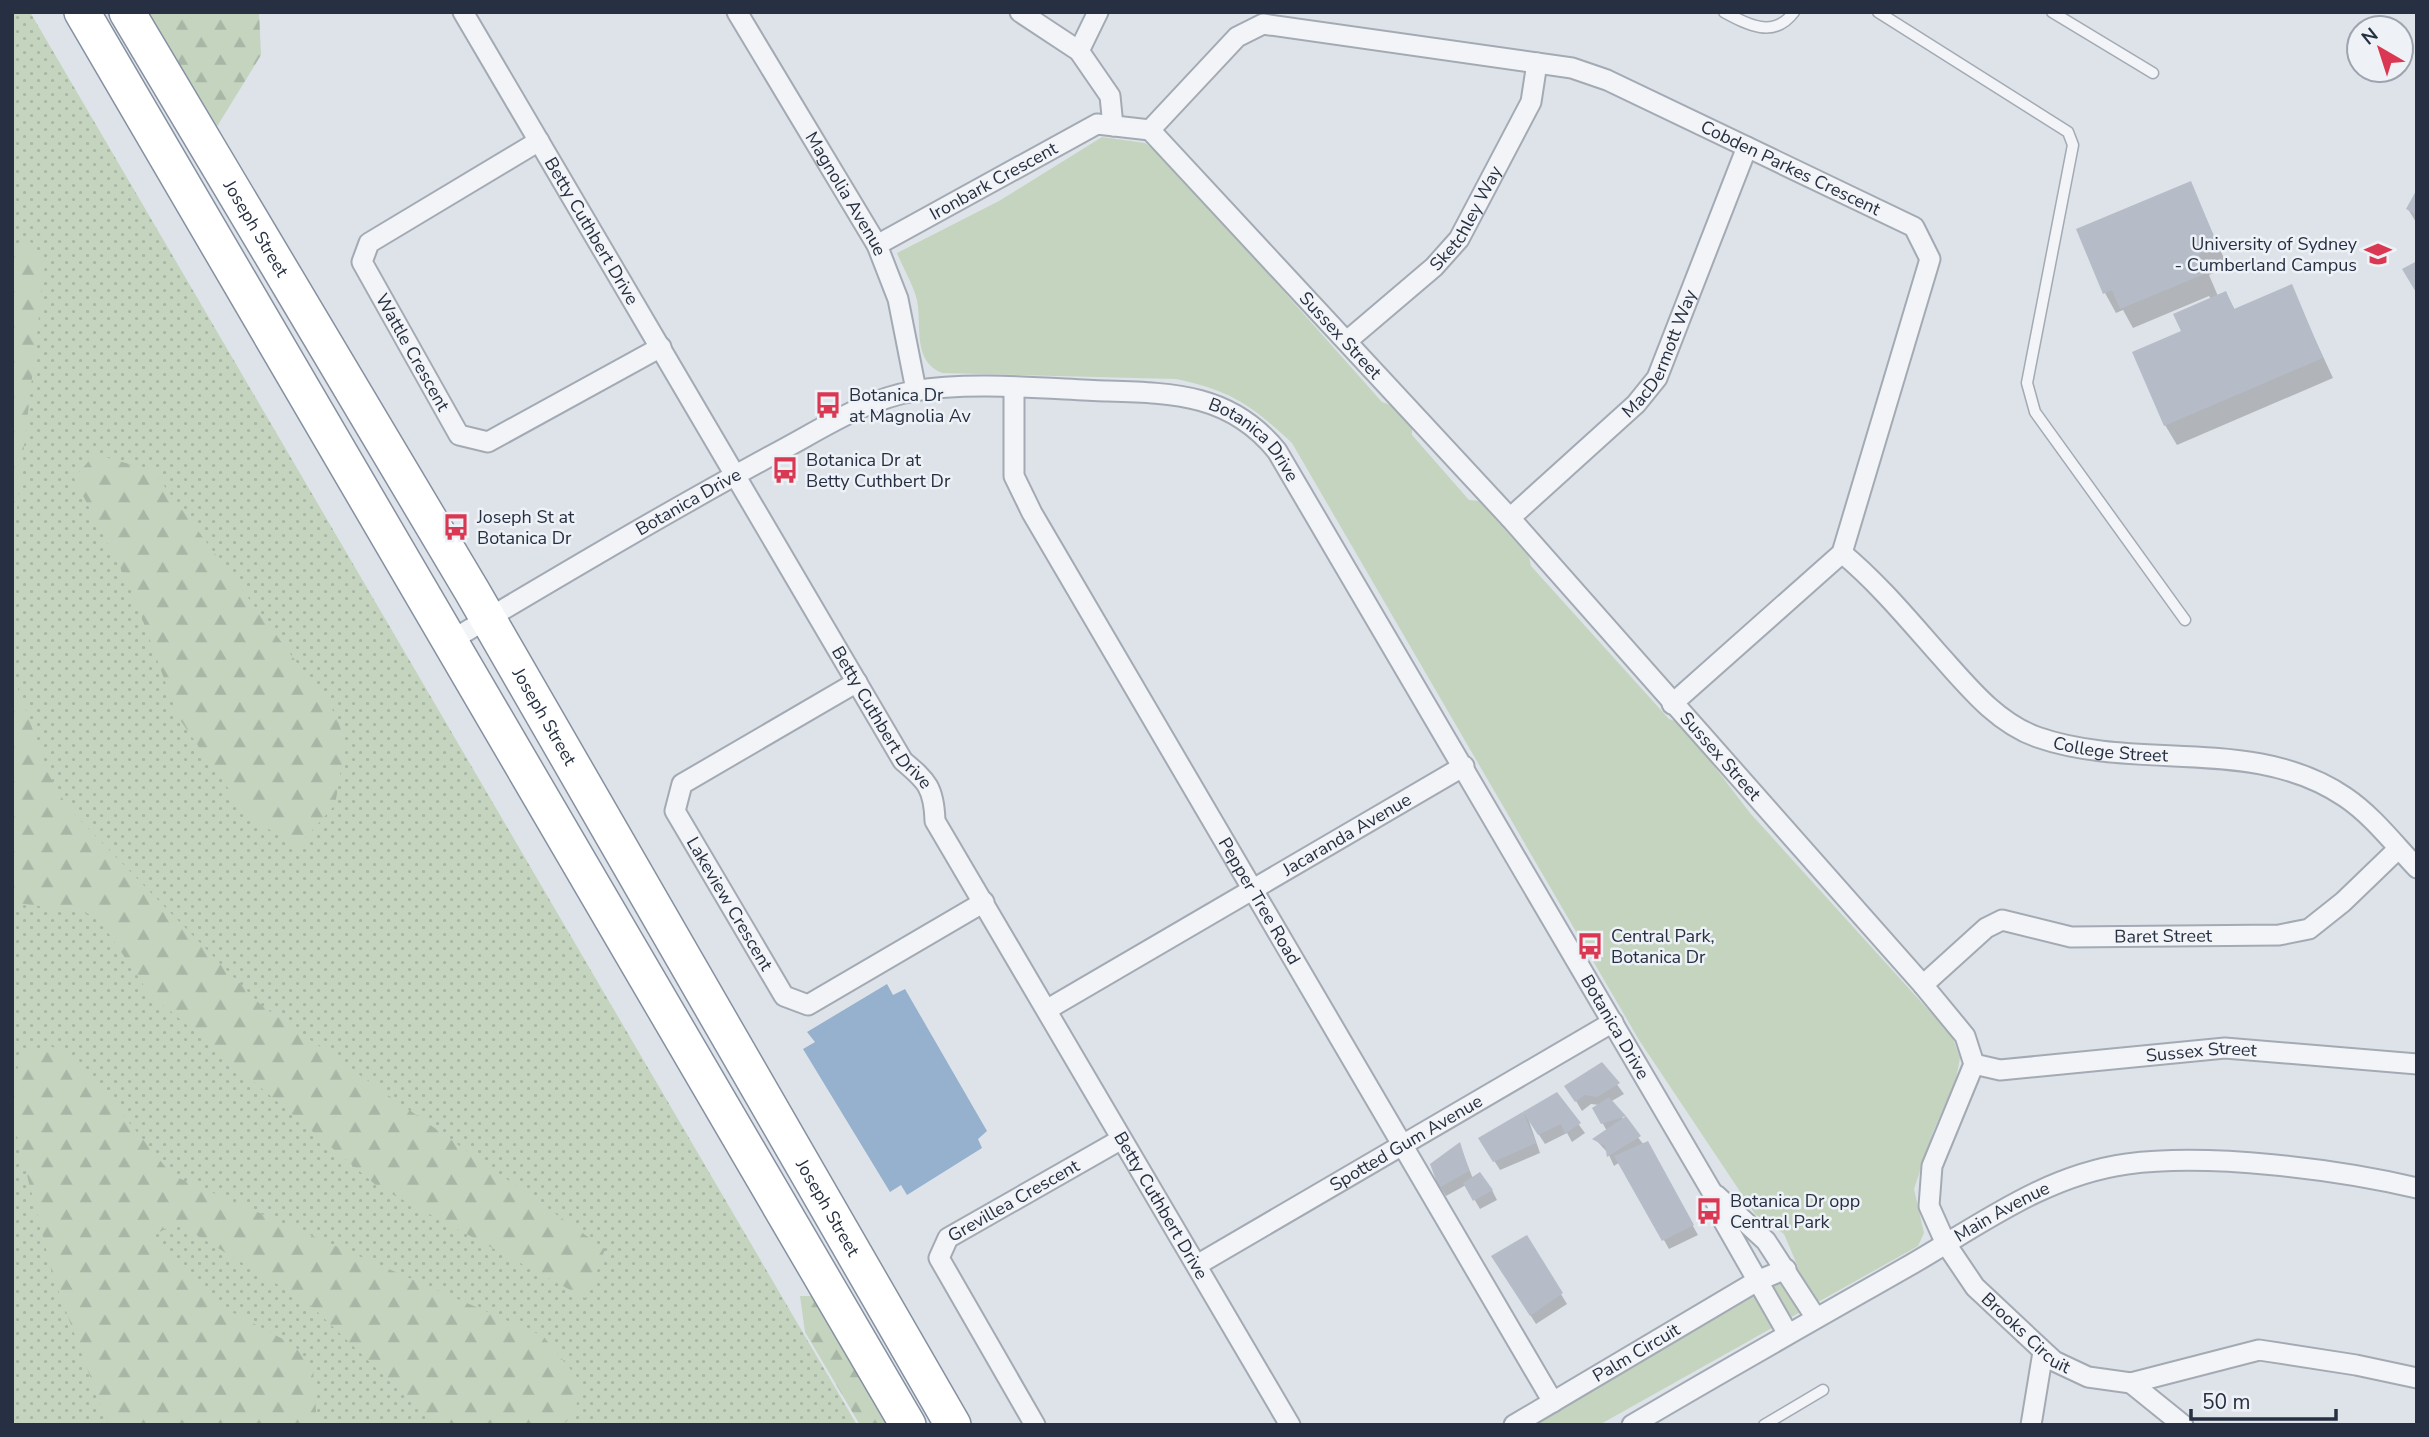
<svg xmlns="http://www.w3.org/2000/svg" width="2429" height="1437" viewBox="0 0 2429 1437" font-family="'Nunito Sans',sans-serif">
<defs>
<pattern id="grass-dots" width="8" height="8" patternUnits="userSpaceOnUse" patternTransform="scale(1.75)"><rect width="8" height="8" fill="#c4d4bf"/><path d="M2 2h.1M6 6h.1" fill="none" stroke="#a8b6a5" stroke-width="1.8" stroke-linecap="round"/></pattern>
<pattern id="forest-firs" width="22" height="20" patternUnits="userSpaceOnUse" patternTransform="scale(1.75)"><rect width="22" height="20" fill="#c4d4bf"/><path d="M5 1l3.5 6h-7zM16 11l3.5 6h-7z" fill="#a8b6a5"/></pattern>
</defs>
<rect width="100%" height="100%" fill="#dee3e9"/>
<polygon fill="url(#grass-dots)" points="12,12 30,12 857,1425 12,1425"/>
<g fill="url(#forest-firs)">
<polygon points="143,12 259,12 261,55 213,133"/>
<polygon points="30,241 45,264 12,552 12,254"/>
<polygon points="95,454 153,471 337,716 345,746 335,805 298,846 249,818 178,717 132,591 74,478"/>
<polygon points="12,672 49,775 68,808 261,1005 605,1249 587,1299 377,1186 149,993 96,915 12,902"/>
<polygon points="48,1045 76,1057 172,1175 543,1336 581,1382 575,1413 563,1425 452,1425 424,1414 308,1303 177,1223 152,1236 213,1302 294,1345 313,1369 317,1425 108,1425 53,1276 12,1117 19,1056"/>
<polygon points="800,1296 815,1296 893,1425 860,1425 805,1332"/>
</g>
<path fill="#c4d4bf" d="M1102,137L1145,143L1167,160L1382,402L1395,407L1412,426V435L1469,500L1480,501L1529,557L1531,566L1669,719L1681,723L1750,813L1952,1036L1960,1058L1956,1079L1933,1132L1914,1189L1924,1233L1918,1246L1599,1425H1530L1798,1267L1784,1234L1755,1214L1639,1040L1292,443C1251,405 1232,391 1176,379L942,373C912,361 922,326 917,300C913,284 903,268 897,253L999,201Z"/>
<polygon fill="#96b1cd" points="887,984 893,995 905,989 987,1131 978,1139 982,1148 907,1195 901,1185 890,1192 803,1049 815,1042 807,1032"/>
<g fill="#0003">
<polygon points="2190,183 2228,267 2209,275 2218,296 2226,293 2235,310 2291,287 2333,378 2177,445 2165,425 2183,332 2211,299 2209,296 2133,328 2123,310 2116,313 2105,293"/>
<polygon points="2417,193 2417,224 2408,209"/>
<polygon points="1602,1064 1624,1094 1610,1102 1644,1145 1647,1144 1698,1235 1669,1249 1620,1162 1614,1166 1608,1153 1595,1139 1607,1131 1594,1108 1599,1105 1591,1104 1582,1111 1567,1086"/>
<polygon points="1557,1095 1585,1133 1572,1142 1567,1133 1545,1144 1528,1118 1540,1153 1500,1170 1480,1138"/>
<polygon points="1460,1145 1473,1179 1492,1190 1497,1200 1480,1209 1466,1185 1446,1196 1440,1187"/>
<polygon points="1526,1237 1567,1304 1536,1324 1499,1266"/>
</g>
<g fill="#b5bcc7">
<polygon points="2191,181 2218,246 2199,254 2207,273 2120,309 2112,290 2103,294 2076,229"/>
<polygon points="2417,189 2417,215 2406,209"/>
<polygon points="2417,261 2417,294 2402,269"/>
<polygon points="2292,284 2323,358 2164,426 2132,352 2181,331 2173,314 2226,291 2234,309"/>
<polygon points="1602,1062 1620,1083 1597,1097 1585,1095 1575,1102 1564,1086"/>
<polygon points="1557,1092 1581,1123 1565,1134 1561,1124 1538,1135 1523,1112 1536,1143 1493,1162 1478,1138"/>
<polygon points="1609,1097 1626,1116 1601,1124 1592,1108"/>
<polygon points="1626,1116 1641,1136 1607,1157 1605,1146 1592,1139"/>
<polygon points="1648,1141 1694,1225 1662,1241 1614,1156"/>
<polygon points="1460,1142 1469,1171 1439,1188 1430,1164"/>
<polygon points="1480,1172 1493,1190 1473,1201 1463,1183"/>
<polygon points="1527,1235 1563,1293 1530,1316 1491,1256"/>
</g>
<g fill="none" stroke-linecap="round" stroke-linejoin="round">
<defs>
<g id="lane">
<path d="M1724,12C1748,25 1774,39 1794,12"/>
<polyline points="1878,12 2068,132 2073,145 2027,383 2035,412 2185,620"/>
<polyline points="2052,12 2153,73"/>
<polyline points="1764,1425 1823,1390"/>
</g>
<g id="street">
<path id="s1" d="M463,12L903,761C927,781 934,788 935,821L1290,1425"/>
<path id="s2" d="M737,12L877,245L898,299L916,390"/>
<polyline points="1020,12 1079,51 1110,96 1113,126"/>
<polyline points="1079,51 1098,12"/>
<path id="s3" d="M1150,130L1237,37L1263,24L1572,68L1607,80L1914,227L1930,259L1842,553L1672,704"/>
<path id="s4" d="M1150,130L1510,518L1923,985L1965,1036L1974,1064"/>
<path id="s5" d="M539,141L369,243L362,262L459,435L488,442L661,347"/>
<path id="s6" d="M877,245L1097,124L1150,130"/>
<path id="s7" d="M1347,341L1434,267L1459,239L1531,102L1537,63"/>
<path id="s8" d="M1014,388V476L1032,513L1553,1402"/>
<path id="s9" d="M1510,518L1636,404L1657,378L1747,147"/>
<path id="s10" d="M1842,553C1877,582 1907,618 1937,652C1966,684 1995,722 2037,737C2137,772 2254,735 2345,797C2372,815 2395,845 2417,868"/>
<path id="s11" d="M450,641C558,577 665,513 776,453C820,430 865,399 915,391C970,381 1049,389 1105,391C1174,393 1231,394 1277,451L1712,1192L1723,1220L1788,1334"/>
<path id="s12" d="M857,682L682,784L675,811L784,996L808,1005L984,902"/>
<path id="s13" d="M1923,985L1986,928L2002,920L2071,937L2279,935L2309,929L2343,902L2398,849"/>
<path id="s14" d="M1048,1009L1464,766"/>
<path id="s15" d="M1974,1064L1932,1166L1929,1206L1946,1244L1975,1287L2054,1361L2088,1377L2131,1383L2259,1350L2356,1365L2417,1378"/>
<path id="s16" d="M1974,1064L2000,1070L2225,1048L2417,1064"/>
<polyline points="1716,1195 1766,1241 1816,1318"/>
<path id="s17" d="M1197,1265L1613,1022"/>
<polyline points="2131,1383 2183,1425"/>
<path id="s18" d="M1035,1425L939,1258L948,1238L1120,1140"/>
<path id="s19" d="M1514,1425L1757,1281L1786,1269"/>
<path id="s20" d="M1632,1425C1725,1370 1819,1317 1912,1264C1981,1224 2046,1175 2127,1164C2209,1153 2336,1169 2417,1188"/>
<polyline points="2031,1425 2043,1352"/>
</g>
<g id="highway">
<polyline points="82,12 908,1425"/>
<path id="s21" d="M127,12L472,591L953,1425"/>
</g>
</defs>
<use href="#lane" stroke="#a3aab4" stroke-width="13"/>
<use href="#street" stroke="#a3aab4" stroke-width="23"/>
<use href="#highway" stroke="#8590a1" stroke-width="38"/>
<use href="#lane" stroke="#f2f4f7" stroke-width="10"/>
<use href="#street" stroke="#f2f4f7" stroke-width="19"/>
<use href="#highway" stroke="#fff" stroke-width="35"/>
</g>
<defs>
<symbol id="university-bare" viewBox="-9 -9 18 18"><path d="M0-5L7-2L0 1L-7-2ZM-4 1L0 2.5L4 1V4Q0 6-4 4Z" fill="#da3852" stroke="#eef2f7" stroke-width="2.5" paint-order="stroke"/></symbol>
<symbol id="bus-bare" viewBox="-9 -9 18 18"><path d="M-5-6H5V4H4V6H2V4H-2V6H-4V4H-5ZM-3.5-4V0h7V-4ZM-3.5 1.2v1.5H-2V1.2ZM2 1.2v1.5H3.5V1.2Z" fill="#da3852" stroke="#eef2f7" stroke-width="2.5" paint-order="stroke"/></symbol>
</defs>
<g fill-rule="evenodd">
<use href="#university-bare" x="2359" y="235" width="38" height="38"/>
<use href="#bus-bare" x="809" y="386" width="38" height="38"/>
<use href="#bus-bare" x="766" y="451" width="38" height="38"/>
<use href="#bus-bare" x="437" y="508" width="38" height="38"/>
<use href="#bus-bare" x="1571" y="927" width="38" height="38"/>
<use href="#bus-bare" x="1690" y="1192" width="38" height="38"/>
</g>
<g text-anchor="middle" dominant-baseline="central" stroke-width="5" stroke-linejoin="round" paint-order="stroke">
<g font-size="18" fill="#263042" stroke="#eef2f7">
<text stroke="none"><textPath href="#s3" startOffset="709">Cobden Parkes Crescent</textPath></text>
<text stroke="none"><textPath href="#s6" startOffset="133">Ironbark Crescent</textPath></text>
<text stroke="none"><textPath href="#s2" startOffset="212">Magnolia Avenue</textPath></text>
<text stroke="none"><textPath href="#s7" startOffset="173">Sketchley Way</textPath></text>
<text stroke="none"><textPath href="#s21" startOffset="252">Joseph Street</textPath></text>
<text stroke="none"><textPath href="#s1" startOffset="254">Betty Cuthbert Drive</textPath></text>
<text stroke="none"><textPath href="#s4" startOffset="280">Sussex Street</textPath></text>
<text stroke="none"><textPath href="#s5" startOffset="322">Wattle Crescent</textPath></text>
<text stroke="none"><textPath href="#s9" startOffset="226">MacDermott Way</textPath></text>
<text stroke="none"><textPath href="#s11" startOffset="884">Botanica Drive</textPath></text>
<text stroke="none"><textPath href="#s11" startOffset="276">Botanica Drive</textPath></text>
<text stroke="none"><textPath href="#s21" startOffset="819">Joseph Street</textPath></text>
<text stroke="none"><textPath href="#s1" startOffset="821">Betty Cuthbert Drive</textPath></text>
<text stroke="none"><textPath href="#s10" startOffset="345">College Street</textPath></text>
<text stroke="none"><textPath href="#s4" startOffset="847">Sussex Street</textPath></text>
<text stroke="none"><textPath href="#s14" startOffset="346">Jacaranda Avenue</textPath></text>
<text stroke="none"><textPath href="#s8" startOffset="579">Pepper Tree Road</textPath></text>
<text stroke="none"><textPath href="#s12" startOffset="338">Lakeview Crescent</textPath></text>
<text stroke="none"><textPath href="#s13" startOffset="266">Baret Street</textPath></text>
<text stroke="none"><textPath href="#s11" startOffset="1577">Botanica Drive</textPath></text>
<text stroke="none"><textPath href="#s16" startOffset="229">Sussex Street</textPath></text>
<text stroke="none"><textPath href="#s17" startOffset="242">Spotted Gum Avenue</textPath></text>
<text stroke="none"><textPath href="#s18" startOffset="290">Grevillea Crescent</textPath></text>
<text stroke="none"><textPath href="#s1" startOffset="1386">Betty Cuthbert Drive</textPath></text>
<text stroke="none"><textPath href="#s21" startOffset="1386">Joseph Street</textPath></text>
<text stroke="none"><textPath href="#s20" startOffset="427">Main Avenue</textPath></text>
<text stroke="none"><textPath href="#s15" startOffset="313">Brooks Circuit</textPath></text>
<text stroke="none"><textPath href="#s19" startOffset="142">Palm Circuit</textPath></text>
</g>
<g font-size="18" fill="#263042" stroke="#eef2f7" text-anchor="start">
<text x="2357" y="244" text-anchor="end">University of Sydney<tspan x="2357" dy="21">- Cumberland Campus</tspan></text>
<text x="849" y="395">Botanica Dr<tspan x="849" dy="21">at Magnolia Av</tspan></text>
<text x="806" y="460">Botanica Dr at<tspan x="806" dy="21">Betty Cuthbert Dr</tspan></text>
<text x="477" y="517">Joseph St at<tspan x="477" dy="21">Botanica Dr</tspan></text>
<text x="1611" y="936">Central Park,<tspan x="1611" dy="21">Botanica Dr</tspan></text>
<text x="1730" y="1201">Botanica Dr opp<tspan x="1730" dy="21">Central Park</tspan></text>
</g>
</g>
<rect width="2429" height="1437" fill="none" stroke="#263042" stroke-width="28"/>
<g transform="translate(2380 49) rotate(321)"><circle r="33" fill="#eef2f7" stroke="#9ea4af" stroke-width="2"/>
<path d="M0-5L12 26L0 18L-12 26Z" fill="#da3852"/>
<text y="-10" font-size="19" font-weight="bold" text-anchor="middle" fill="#263042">N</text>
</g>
<path d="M2191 1409v10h145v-10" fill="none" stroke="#263042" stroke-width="3.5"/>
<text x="2202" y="1409" font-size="21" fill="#263042" stroke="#eef2f7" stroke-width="5" paint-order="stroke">50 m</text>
</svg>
